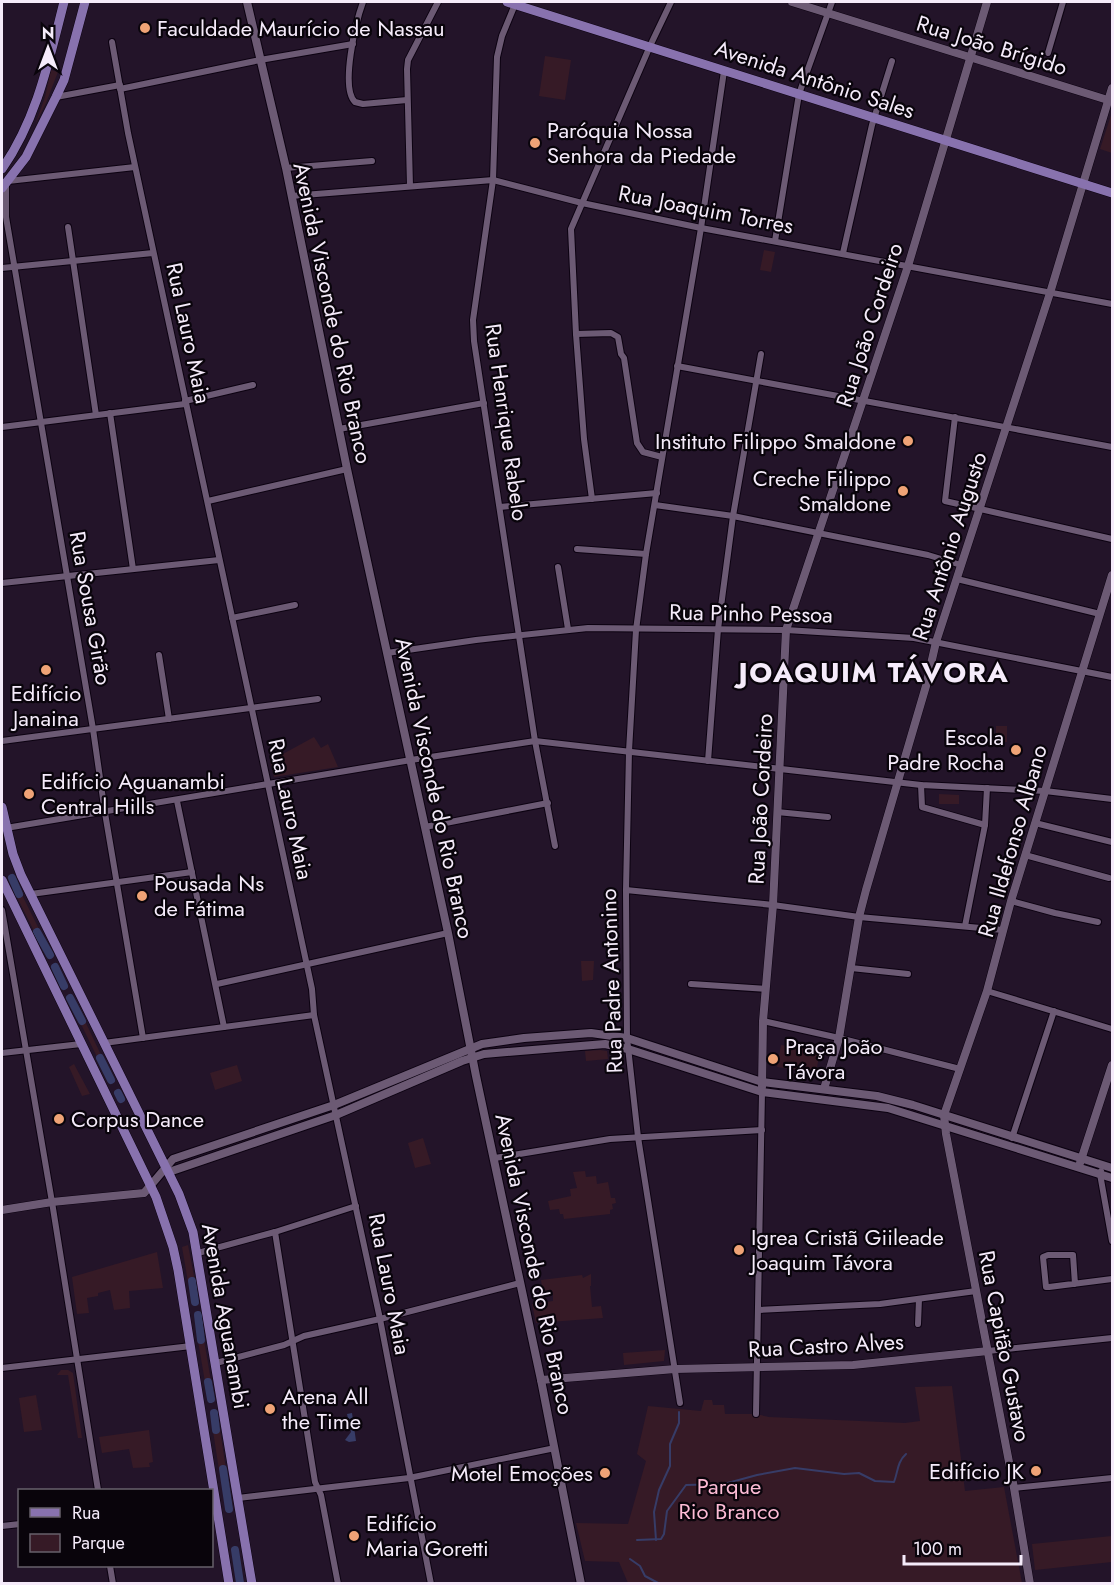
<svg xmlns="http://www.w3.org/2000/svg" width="1114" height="1585" viewBox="0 0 1114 1585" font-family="Jost,sans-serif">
<rect width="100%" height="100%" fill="#231429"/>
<g fill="#361a26">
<polygon points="545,56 571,60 565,100 539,96"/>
<polygon points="51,70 58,72 56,77 46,103 35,125 45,97"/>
<polygon points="1112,112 1112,153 1100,149"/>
<polygon points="764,250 775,252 771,272 760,270"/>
<rect x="996" y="726" width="11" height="16"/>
<polygon points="314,737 321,748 328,744 338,767 274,777 270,761"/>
<polygon points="939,794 959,795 959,804 939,804"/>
<polygon points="21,893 40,931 35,933 16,895"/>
<polygon points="581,961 594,961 593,980 582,981"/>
<polygon points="84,1019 102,1057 98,1059 80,1022"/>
<polygon points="781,1045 820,1051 816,1073 777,1067"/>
<polygon points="600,1050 607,1051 608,1059 586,1061 585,1051"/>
<polygon points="74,1064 90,1094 82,1096 69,1067"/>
<polygon points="237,1065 242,1081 215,1090 210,1073"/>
<polygon points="423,1138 431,1164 415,1168 408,1143"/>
<polygon points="585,1171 586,1177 596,1176 597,1184 608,1182 611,1198 615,1198 616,1203 612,1204 613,1209 610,1210 610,1214 564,1219 563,1214 560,1214 559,1209 550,1210 548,1201 571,1196 570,1189 577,1188 573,1172"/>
<polygon points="188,1245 195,1281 188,1282 182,1247"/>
<polygon points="157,1252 163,1288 129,1291 130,1308 114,1310 110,1290 98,1293 98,1296 87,1298 89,1313 77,1314 72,1277"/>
<polygon points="591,1274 591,1286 590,1286 592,1307 601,1306 603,1318 536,1323 532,1304 553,1301 553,1292 543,1293 541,1280 582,1275 583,1278"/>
<polygon points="204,1340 211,1381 205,1382 198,1341"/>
<polygon points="665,1350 664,1361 624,1365 623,1353"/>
<polygon points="61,1370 68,1370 73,1373 82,1438 78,1438 68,1375 57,1375"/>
<polygon points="952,1386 965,1491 1004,1487 1022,1583 628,1583 619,1562 585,1561 576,1523 628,1524 646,1461 637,1454 648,1406 701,1411 704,1400 712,1400 713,1405 724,1405 725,1414 756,1414 769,1417 905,1423 920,1421 915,1387"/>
<polygon points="36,1395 42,1430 24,1432 19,1398"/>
<polygon points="149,1430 153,1462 149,1463 150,1467 133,1468 129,1449 102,1453 99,1437"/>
<polygon points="220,1430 226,1469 219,1470 213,1431"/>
<polygon points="1112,1536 1112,1562 1035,1570 1032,1544"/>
</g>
<polygon fill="#373c67" points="352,1413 356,1441 349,1442 345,1440 351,1432 347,1414"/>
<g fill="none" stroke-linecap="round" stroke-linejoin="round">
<g stroke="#373c67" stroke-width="2">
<path d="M637,1540L661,1539L664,1534L667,1511L686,1485L724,1484L757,1475L795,1468L844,1474L859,1473L875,1481L894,1482C898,1472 897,1462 906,1454"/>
<polyline points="656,1540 654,1512 659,1490 670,1466 670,1444 679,1423 679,1412"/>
<polyline points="630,1559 640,1566 645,1576 660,1584"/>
</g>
<g stroke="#373c67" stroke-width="8">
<polyline points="12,878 19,894"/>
<polyline points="37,932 50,955"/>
<polyline points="55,967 64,986"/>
<polyline points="70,998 82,1021"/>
<polyline points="100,1058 111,1080"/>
<polyline points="118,1093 121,1099"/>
<polyline points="192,1281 195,1302"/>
<polyline points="198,1315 201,1340"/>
<polyline points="208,1382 211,1399"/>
<polyline points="214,1413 216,1430"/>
<polyline points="223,1469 229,1509"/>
<polyline points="235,1550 240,1583"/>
</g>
<defs>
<g id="minor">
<path d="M363,2C356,21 340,88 355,102L363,104L407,100"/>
<polyline points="516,2 502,36 497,57 493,180 473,320 474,341 535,741 555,846"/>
<polyline points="112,42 128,133 312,989 314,1015 380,1319 431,1584"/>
<polyline points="1048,53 1063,2"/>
<polyline points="120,89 260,60 353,44"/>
<polyline points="56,97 120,85"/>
<polyline points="286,168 372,161"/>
<polyline points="8,181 135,167"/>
<polyline points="6,184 6,217 93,729 105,813 143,1038"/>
<polyline points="410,186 407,69 408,60 438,2"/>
<polyline points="291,196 493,180 582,203 701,228 1112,304"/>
<polyline points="68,227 96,415"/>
<polyline points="775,241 799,94 832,2"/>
<polyline points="843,253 872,125 892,61"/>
<polyline points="2,268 153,253"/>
<polyline points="576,334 611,333 618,337 621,354 624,358 637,443 643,452 662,457"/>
<polyline points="677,366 1112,447"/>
<polyline points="185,401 253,385"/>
<polyline points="110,413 133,569"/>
<polyline points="955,417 945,501 1112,539"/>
<polyline points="2,427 185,404"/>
<polyline points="339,429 484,403"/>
<polyline points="592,499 584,439 576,334 571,229 650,46 671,2"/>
<polyline points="208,501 347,469"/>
<polyline points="655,505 733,516 928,555 961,565"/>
<polyline points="500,507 657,493"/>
<polyline points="577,549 646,554"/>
<polyline points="558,567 568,629"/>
<polyline points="957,579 1100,614"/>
<polyline points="2,583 219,560"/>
<polyline points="232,618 295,605"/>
<polyline points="387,653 476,640 588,628 786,630 914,638 1112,677"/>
<polyline points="159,655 169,719"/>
<polyline points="2,741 318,699"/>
<polyline points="708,761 718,629 733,516 761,354"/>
<polyline points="921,785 922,807 985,825"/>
<polyline points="177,801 224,1027"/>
<polyline points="777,812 828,817"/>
<polyline points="1035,823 1112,842"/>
<polyline points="425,827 548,803"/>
<polyline points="6,828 411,760 535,741 921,785 1045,791 1112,799"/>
<polyline points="1025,855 1109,878"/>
<polyline points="626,890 773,905 859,917 1003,930"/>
<polyline points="31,894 192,872"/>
<polyline points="1011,901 1055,913 1098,922"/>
<polyline points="2,910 52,1202 98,1490"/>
<polyline points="965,926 985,825 987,788"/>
<polyline points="851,968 908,974"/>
<polyline points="217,984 448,933"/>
<polyline points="691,984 766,989"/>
<polyline points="987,991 1112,1029"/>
<polyline points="763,1021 839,1038 960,1069"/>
<polyline points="104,1043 314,1015"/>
<polyline points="2,1053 81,1044"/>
<polyline points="1012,1138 1054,1011"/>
<polyline points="495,1158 610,1139 762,1130"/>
<polyline points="1101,1171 1100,1174 1112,1241"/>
<polyline points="275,1232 315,1482 321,1495 338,1584"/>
<polyline points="198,1253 275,1232 356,1206"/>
<polyline points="1075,1284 1073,1255 1048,1255 1043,1257 1046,1287 1049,1287 1112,1279"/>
<polyline points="759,1310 880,1304 976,1291"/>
<polyline points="918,1324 919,1299"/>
<polyline points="988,1351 1112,1338"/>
<polyline points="216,1363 284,1345 304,1336 380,1319 520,1283"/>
<polyline points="2,1368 191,1346"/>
<polyline points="680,1403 638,1137 627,1038 626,890 629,751 636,630 646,554 701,228 724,71"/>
<polyline points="756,1414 762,1092"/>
<polyline points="1014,1488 1112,1478"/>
<polyline points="238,1498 409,1478 555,1448"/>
<polyline points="2,1526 20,1524"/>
<polyline points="110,1566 113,1584"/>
</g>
<g id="tertiary">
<polyline points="792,2 1111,101"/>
<polyline points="762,1087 763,1021 773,905 786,630 908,266 987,2"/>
<polyline points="824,1089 839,1038 859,917 866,890 926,686 936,642 1050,293 1112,88"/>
<polyline points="1080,1163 1112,1065"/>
<polyline points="2,1210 52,1202 144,1193 151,1185"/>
<polyline points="541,1380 675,1369 853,1365 988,1351"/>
<polyline points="1030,1584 1014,1488 946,1134 944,1115 987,991 1011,901 1112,575"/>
</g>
<g id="secondary">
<polyline points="247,2 286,168 347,469 448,933 476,1076 541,1380 581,1584"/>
<polyline points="169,1172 336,1115 462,1061 484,1054 605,1044 628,1049 762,1092 888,1108 1112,1178"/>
<polyline points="151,1185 173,1159 334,1105 482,1044 524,1038 591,1033 627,1038 762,1082 877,1096 913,1105 1112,1168"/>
</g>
<g id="primary">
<polyline points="507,2 1112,193"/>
<path d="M2,169C37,119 49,60 64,2"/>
<polyline points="2,188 26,157 56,97 64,80 85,2"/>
<polyline points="2,807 13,854 21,875 179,1194 193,1232 252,1584"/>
<polyline points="2,880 156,1197 173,1247 178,1270 229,1584"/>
</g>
</defs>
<use href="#minor" stroke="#0c0211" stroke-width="8"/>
<use href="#tertiary" stroke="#0c0211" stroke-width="9"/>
<use href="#secondary" stroke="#0c0211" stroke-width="10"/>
<use href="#primary" stroke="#0c0211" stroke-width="10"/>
<use href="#minor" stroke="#6c5a74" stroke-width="6"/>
<use href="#tertiary" stroke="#6c5a74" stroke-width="8"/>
<use href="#secondary" stroke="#6c5a74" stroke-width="8"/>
<use href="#primary" stroke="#8872ae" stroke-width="9"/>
</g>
<g fill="#efa376" stroke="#09040b" stroke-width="2">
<circle cx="145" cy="28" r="6"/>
<circle cx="535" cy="143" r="6"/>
<circle cx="908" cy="441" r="6"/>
<circle cx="903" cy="491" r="6"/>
<circle cx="46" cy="670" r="6"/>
<circle cx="1016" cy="750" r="6"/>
<circle cx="29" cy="794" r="6"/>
<circle cx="142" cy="896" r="6"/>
<circle cx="773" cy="1059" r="6"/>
<circle cx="59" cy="1119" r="6"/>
<circle cx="739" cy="1250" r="6"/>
<circle cx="270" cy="1409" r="6"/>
<circle cx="1036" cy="1471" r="6"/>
<circle cx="605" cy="1473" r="6"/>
<circle cx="354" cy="1536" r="6"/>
</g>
<g text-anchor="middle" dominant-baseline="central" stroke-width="4.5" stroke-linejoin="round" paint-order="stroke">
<g font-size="22" fill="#f5ebfa" stroke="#09040b" text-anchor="start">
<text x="157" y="28">Faculdade Maurício de Nassau</text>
<text x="547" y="130">Paróquia Nossa<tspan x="547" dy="25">Senhora da Piedade</tspan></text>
<text x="896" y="441" text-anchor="end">Instituto Filippo Smaldone</text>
<text x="891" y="478" text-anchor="end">Creche Filippo<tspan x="891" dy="25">Smaldone</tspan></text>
<text x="46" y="693" text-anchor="middle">Edifício<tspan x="46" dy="25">Janaina</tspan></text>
<text x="1004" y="737" text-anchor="end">Escola<tspan x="1004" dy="25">Padre Rocha</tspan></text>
<text x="41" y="781">Edifício Aguanambi<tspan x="41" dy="25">Central Hills</tspan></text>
<text x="154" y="883">Pousada Ns<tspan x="154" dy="25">de Fátima</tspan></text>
<text x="785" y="1046">Praça João<tspan x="785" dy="25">Távora</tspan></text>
<text x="71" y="1119">Corpus Dance</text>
<text x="751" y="1237">Igrea Cristã Giileade<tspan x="751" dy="25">Joaquim Távora</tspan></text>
<text x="282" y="1396">Arena All<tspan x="282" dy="25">the Time</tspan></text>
<text x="1024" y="1471" text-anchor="end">Edifício JK</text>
<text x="593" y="1473" text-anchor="end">Motel Emoções</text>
<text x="366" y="1523">Edifício<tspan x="366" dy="25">Maria Goretti</tspan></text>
</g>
<g font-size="22" fill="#f5ebfa" stroke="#09040b">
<text transform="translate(992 45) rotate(17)">Rua João Brígido</text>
<text transform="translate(815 79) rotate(18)">Avenida Antônio Sales</text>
<text transform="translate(706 209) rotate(11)">Rua Joaquim Torres</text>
<text transform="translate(333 313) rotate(78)">Avenida Visconde do Rio Branco</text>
<text transform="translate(869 325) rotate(-72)">Rua João Cordeiro</text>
<text transform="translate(189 333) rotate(78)">Rua Lauro Maia</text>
<text transform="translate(507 422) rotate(82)">Rua Henrique Rabelo</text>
<text transform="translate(949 546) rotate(-72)">Rua Antônio Augusto</text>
<text transform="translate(91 608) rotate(80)">Rua Sousa Girão</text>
<text transform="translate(751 613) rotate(1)">Rua Pinho Pessoa</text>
<text transform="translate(435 788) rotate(78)">Avenida Visconde do Rio Branco</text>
<text transform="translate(760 799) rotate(-87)">Rua João Cordeiro</text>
<text transform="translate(291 809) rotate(78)">Rua Lauro Maia</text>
<text transform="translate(1012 841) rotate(-74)">Rua Ildefonso Albano</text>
<text transform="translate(611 981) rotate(-92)">Rua Padre Antonino</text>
<text transform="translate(535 1264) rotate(78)">Avenida Visconde do Rio Branco</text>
<text transform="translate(390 1284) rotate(79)">Rua Lauro Maia</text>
<text transform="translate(226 1316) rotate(80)">Avenida Aguanambi</text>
<text transform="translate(826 1345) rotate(-3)">Rua Castro Alves</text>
<text transform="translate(1005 1346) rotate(79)">Rua Capitão Gustavo</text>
</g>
<g font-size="22" fill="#fdbbd5" stroke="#09040b">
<text x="729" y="1486">Parque<tspan x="729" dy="25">Rio Branco</tspan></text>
</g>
<g font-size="28" font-weight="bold" letter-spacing="1.5" fill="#f5ebfa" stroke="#09040b">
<text x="874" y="672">JOAQUIM TÁVORA</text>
</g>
</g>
<rect width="1114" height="1585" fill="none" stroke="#f5ebfa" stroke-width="6"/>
<rect x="18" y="1489" width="195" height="78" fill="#09040b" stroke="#67606b" stroke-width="1.5"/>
<rect x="30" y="1508" width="30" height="9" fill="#8872ae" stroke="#67606b" stroke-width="1.5"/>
<text x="72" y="1519" font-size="18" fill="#f5ebfa">Rua</text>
<rect x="30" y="1534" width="30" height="18" fill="#361a26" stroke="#67606b" stroke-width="1.5"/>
<text x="72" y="1549" font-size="18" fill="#f5ebfa">Parque</text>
<g transform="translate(48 48)" stroke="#09040b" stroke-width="4.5" paint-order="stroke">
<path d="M0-4.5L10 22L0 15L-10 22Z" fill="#f5ebfa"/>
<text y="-9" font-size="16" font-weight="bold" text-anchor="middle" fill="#f5ebfa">N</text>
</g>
<path d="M904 1555v9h117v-9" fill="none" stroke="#f5ebfa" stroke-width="3"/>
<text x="913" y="1555" font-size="18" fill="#f5ebfa" stroke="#09040b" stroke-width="4.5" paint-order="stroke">100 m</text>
</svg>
